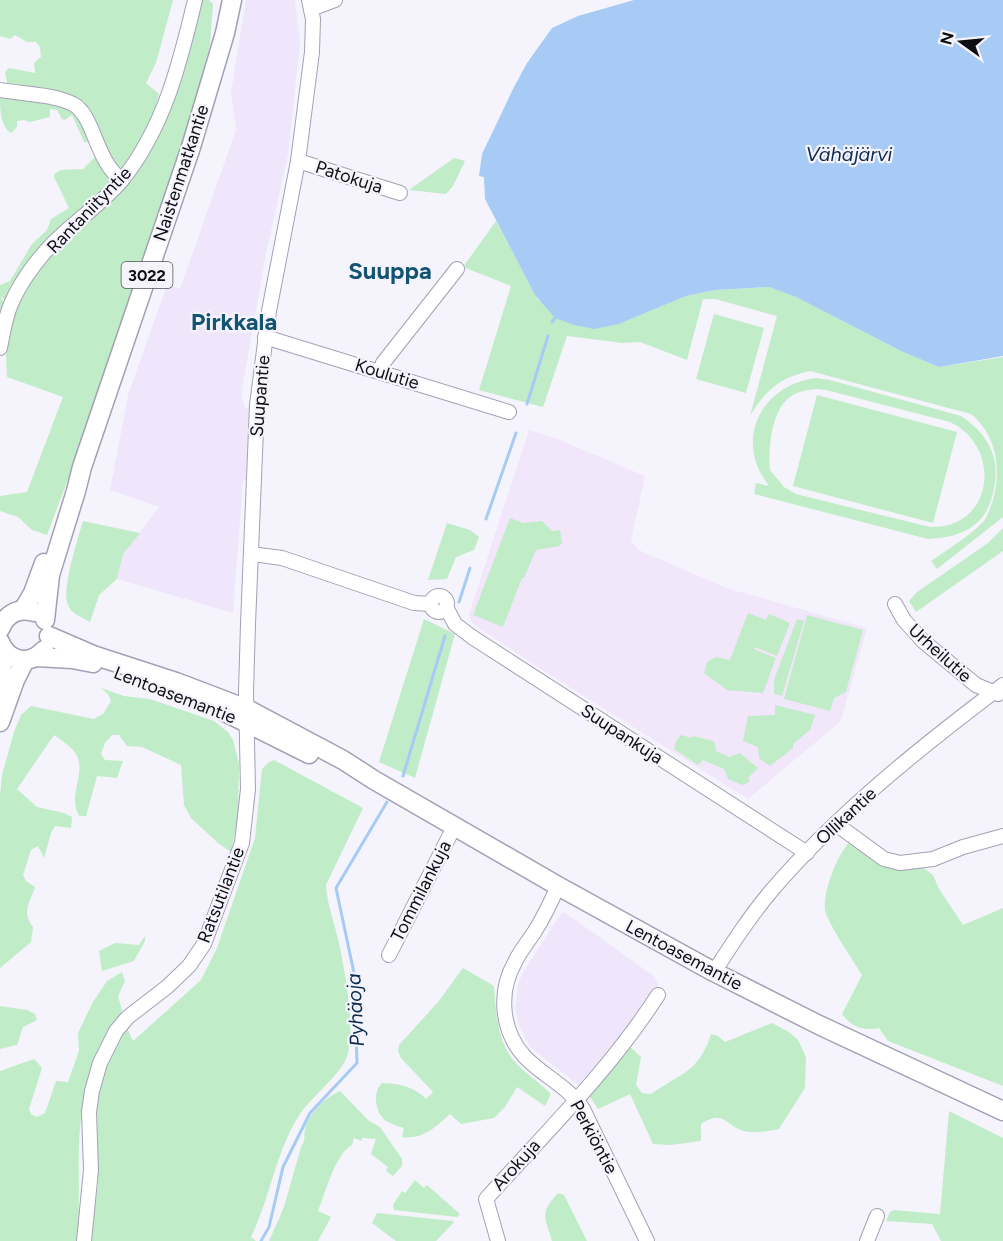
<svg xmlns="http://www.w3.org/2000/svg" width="1003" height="1241" viewBox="0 0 1003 1241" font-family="Figtree,sans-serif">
<rect width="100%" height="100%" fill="#f5f4fd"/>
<g fill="#efe6fc">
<polygon points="246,0 295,0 300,43 288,155 266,254 241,395 245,408 249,409 246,481 243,481 233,613 117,579 123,554 159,507 110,490 128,395 167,285 180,289 236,130 231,92"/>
<polygon points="564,912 655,977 658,985 658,989 585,1083 578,1085 530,1047 520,1028 515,1010 518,985 522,974 560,915"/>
</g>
<polygon fill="#f2e6fa" points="529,430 560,440 645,476 631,541 639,550 726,588 867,628 841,721 748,799 539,668 472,623 469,614"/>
<g fill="#c0ecc7" fill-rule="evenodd">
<path d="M0,0H173L156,63L146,83L159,94L148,135L124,169L6,300L1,297L5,306L0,314V285L10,281L32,244L47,230L51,219L69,208L54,177L55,173L61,170L83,169L95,157L90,143L84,142L72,115L65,120L62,119L57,110L50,109V117L30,122L24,120L17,121V127L11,133C0,126 0,109 0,94L8,87L5,72L9,68L35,73L34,63L41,57L40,47L36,42H27L15,35L10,39L0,36Z"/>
<polygon points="203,0 209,0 213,4 210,45 182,151 84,437 47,535 32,530 18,517 0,511 0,496 27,492 63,397 7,377 6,355 10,313 22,291 48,256 150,148 200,3"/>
<polygon points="454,158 465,161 453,186 446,194 409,190"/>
<path d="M496,221L538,300L619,324L686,296L715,290L769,287L796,297L903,352L939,367L1003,357V517L937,569L931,561C947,550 971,535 984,521C1003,488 1003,440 971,414L810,371C779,378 766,390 750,416L777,316L715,299H703L687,360L640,342L622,343L567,336L543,407L479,390L511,286L463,267Z"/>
<polygon points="714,314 764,328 746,393 696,379"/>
<path d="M816,378L830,380L961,416C992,437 1003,463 991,500C988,510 982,520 973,526C959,536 944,538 928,539L754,494L756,483L769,486C733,440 761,385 816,378ZM816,389L826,390L950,422C1003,447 994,529 930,527L796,494L784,487L770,470C768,449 771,407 793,395C799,391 809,390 816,389Z"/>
<polygon points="817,395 957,432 933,523 793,486"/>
<polygon points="510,518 523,523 542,521 552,531 560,530 562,543 559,546 536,550 524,578 522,578 503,627 473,615"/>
<path d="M83,521L140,533L123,554L117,579L99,595L90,622C82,617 71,614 68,605C61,590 78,538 83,521Z"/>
<polygon points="447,523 470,530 479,537 474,550 456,557 447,579 428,580"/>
<polygon points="1003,528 1003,551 916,612 909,601 917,592 988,543"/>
<polygon points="748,613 766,620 769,614 790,623 777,656 755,647 754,649 776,658 763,693 727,690 704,673 707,662 716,657 730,660"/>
<polygon points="807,615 863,630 846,692 834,698 830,711 784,699"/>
<polygon points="424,619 455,634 415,778 379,762"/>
<polygon points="797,619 804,621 782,696 774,694 774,680"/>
<path d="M101,688L124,696L150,699L214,721L228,732L233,740L239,764L238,818L231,852L218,843L191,818L184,805L181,765L142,747L127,746L119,735H112L105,743L101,754L105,760L123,761L117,778L97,776L86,816H79C67,794 87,775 76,754C72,747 61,740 54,735L17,789L37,807L64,813L72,817L71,828L55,826L51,833L44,858L38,846L31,850L23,875L26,881L35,887C30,903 21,912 33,927L31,942L0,968V796L2,775L14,732L21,715L31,706L94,719L103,714L111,701L108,694Z"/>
<polygon points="775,705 815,715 810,730 793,744 793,748 770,766 759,758 758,747 743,741 748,716 775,715"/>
<polygon points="681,735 692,738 693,736 714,741 716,751 729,757 740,753 758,768 748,778 750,781 743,785 728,779 724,769 703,760 698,765 674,749 676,741"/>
<path d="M274,760L363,808L326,885C327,905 335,924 339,943C345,973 355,1024 348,1053C344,1073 310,1097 298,1117C275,1155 270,1198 251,1237L256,1241H90L98,1185L97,1097L101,1079L113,1045L124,1029L128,1030L133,1041L201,980L217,948L255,838L262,769L268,763Z"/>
<path d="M850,841L919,865L933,875L939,889L963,925L1003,908V1086L888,1041L879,1028C862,1031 852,1027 842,1014L862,975C854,962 827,922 825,910C823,890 837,856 850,841Z"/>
<polygon points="145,936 145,941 134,961 102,971 99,951 115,943 139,945"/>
<path d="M463,968L494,986C496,1012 497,1042 515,1062C526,1074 540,1083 551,1094L545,1106L517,1087L505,1107L494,1118L461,1124L450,1114C436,1127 422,1140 402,1137L404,1128C398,1126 391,1124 386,1121C375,1113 372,1092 382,1083C398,1083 415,1087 426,1099L433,1092L401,1058L398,1051L399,1045L438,1002Z"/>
<path d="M122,972L125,981L118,996L122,1010C110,1038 91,1064 85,1094C74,1142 82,1192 77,1241H0V1071L34,1059L42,1068L29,1109L31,1114L37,1117L45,1113L56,1081L68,1082L79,1051L78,1033L93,1002L107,981Z"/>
<polygon points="0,1006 27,1010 35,1014 37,1020 23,1027 17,1045 0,1049"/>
<path d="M772,1023L789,1032L798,1040L806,1057L805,1088L779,1129C768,1131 756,1134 744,1131C724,1125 724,1109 701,1124V1141L671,1145L653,1144L630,1094L598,1109L590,1097V1091L629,1046L641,1057L636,1085L642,1093L651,1094C681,1073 699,1072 711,1034L718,1036L725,1042Z"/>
<path d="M340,1091L369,1121L380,1127L402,1159V1166L393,1176L386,1171L388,1167L371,1154L376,1139L362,1138V1141L354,1138L352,1145C336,1152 325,1194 318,1211L331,1217L318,1241H269L284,1207L301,1147C307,1137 303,1138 305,1129C308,1114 326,1097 340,1091Z"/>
<polygon points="949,1111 1003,1138 1003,1241 941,1241 932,1224 886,1221 890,1212 894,1210 940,1214"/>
<polygon points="415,1180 424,1188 427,1185 460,1214 457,1217 394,1210 393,1205 402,1191 405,1193"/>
<path d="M558,1193L564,1195L587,1241H552C545,1216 539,1214 558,1193Z"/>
<polygon points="377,1213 453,1221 454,1222 436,1241 396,1241 372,1223"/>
</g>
<polygon fill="#a7cbf5" points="634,0 1003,0 1003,356 939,367 903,352 796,297 769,287 715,290 686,296 619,324 594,329 574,325 555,318 535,295 485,199 484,177 479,176 482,154 514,87 527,63 552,28 578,16"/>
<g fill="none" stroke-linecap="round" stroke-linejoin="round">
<g stroke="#a7cbf5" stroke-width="3">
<polyline points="552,322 555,318"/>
<polyline points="527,404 548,336"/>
<polyline points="486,519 516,433"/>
<polyline points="459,602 470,568"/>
<polyline points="403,776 445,636"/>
<polyline points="261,1241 269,1227 283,1167 310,1113 357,1063 354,973 336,888 387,802"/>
</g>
<defs>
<g id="minor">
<polyline points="311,9 335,0"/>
<path d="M0,90C22,94 53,94 73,104C95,116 95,161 122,180"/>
<polyline points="298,161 400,193"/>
<polyline points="265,337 509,412"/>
<path d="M0,348C3,333 5,318 11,304C22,278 44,250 65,232C84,215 106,199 122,180C164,128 180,63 195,0"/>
<polyline points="380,372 383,363 457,269"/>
<polyline points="252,554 282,558 414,603 431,604"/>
<circle cx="439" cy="604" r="8"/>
<polyline points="895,604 904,620 923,641 976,685 998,694"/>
<polyline points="446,607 455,624 472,637 807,853"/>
<polyline points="836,824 884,859 900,863 933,859 963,847 1003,836"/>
<path d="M558,886C551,902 544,917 535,931C528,942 520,951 515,962C498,992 501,1031 525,1057C543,1076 568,1086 583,1109L647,1241"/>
<polyline points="389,955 454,827"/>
<path d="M714,972C732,944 750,916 772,890C839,812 921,747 1003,685"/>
<polyline points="84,1241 91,1170 89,1112 92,1091 100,1063 116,1031 128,1017 167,987 189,966 204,944 242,843 248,789 246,692 248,624 257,405 269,311 298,161 312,52 313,19 309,0"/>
<path d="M498,1241L486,1199C545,1133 610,1070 658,995"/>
<polyline points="867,1241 877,1216"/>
</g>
<g id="major">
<polyline points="23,610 33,593 44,563"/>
<polyline points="45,620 50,575 76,491 82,467 191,147 225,33 232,0"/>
<path d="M0,629C6,614 18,607 34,612"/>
<polyline points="49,636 93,655 176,682 247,709 343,760 374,780 558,886 714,972 819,1025 1003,1111"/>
<path d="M0,642C8,662 30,666 44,650"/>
<polyline points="37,657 72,659 93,663"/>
<polyline points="0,692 3,649"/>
<polyline points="221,710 309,754"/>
<polyline points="0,722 15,680 25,660"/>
</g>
</defs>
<use href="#minor" stroke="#a3a0b5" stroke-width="16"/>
<use href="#major" stroke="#a3a0b5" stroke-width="21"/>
<use href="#minor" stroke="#fff" stroke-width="14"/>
<use href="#major" stroke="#fff" stroke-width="18"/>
</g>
<g text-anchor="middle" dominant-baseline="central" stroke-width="4.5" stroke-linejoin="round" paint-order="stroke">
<rect fill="#f5f4fd" stroke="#53525a" stroke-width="1.5" x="121.5" y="262" width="51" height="26" rx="4.5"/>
<g font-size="16" font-weight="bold" fill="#0e0d14">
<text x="147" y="275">3022</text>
</g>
<g font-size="18" fill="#0e0d14" stroke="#f5f4fd">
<text transform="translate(181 173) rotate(-72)">Naistenmatkantie</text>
<text transform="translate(349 177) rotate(18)">Patokuja</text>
<text transform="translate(89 210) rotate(-46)">Rantaniityntie</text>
<text transform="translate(387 374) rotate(17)">Koulutie</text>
<text transform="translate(260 396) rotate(-85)">Suupantie</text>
<text transform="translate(940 653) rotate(42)">Urheilutie</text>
<text transform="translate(175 695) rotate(21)">Lentoasemantie</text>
<text transform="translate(622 734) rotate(33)">Suupankuja</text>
<text transform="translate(846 816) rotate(-43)">Ollikantie</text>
<text transform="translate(421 891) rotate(-63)">Tommilankuja</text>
<text transform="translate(221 895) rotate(-69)">Ratsutilantie</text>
<text transform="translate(684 955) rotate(28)">Lentoasemantie</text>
<text transform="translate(594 1137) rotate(62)">Perkiöntie</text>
<text transform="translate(516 1165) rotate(-48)">Arokuja</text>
</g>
<g font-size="20" font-style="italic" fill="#0b2b4c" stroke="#f5f4fd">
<text x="849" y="154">Vähäjärvi</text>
<text transform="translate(355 1010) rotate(-93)">Pyhäoja</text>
</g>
<g font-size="24" font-weight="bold" fill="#135473" stroke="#f5f4fd">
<text x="390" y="270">Suuppa</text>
<text x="234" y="321">Pirkkala</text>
</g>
</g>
<g transform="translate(961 42) rotate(285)" stroke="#f5f4fd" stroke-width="4.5" paint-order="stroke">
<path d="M0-4.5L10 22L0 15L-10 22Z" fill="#0e0d14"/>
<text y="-9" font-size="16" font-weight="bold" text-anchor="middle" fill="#0e0d14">N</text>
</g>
</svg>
